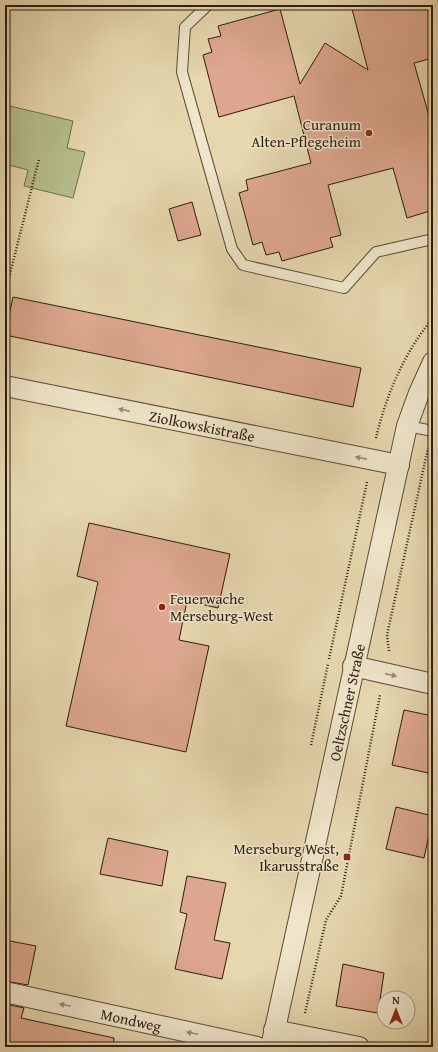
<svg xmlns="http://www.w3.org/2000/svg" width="438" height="1052" viewBox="0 0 438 1052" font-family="'Gentium Book Plus',serif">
<rect width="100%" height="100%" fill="#e6d7ae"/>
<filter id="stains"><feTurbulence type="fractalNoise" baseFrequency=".005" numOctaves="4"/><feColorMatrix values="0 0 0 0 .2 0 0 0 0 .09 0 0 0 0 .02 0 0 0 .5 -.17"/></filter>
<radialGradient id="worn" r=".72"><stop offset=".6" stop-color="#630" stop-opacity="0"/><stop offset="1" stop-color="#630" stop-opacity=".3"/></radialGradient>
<polygon fill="#b5be8a" stroke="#706e4c" points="10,106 73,121 67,148 85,152 73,198 24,186 28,170 5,164 5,126"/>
<g fill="#dda88f" stroke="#2c1d0f">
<polygon points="351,5 433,5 433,58 414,63 433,130 433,210 407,218 393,168 328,185 341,235 330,238 333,247 282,261 279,252 266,255 262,242 253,245 239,193 248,190 246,180 311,163 294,96 219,117 203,55 212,52 208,39 221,36 218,26 280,9 300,84 325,43 368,70"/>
<polygon points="192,202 201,235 178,241 169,209"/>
<polygon points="13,297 361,368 353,407 5,335"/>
<polygon points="89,523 230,554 218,608 187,601 179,640 209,646 186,752 66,726 98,582 77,576"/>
<polygon points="404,710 433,716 433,774 392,765"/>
<polygon points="396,807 433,816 424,858 386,849"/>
<polygon points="108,838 168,851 162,886 100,874"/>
<polygon points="187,876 226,883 214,940 230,943 222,979 175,969 187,914 180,912"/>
<polygon points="5,940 36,946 28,985 5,981"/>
<polygon points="343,964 384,973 378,1013 336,1006"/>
<polygon points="5,1004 24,1008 21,1018 114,1038 113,1047 5,1047"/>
</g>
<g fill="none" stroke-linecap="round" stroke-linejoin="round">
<defs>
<g id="lane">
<polyline points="208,5 185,27 182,72 232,249 243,265 344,288 376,252 433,239"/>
<polyline points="407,426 433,431"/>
</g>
<g id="street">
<path id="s1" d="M5,386L399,465"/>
<polyline points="353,666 433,684"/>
<path id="s2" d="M5,992L257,1047"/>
<polyline points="274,1030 359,1047"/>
<path id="s3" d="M271,1047L407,426L419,393L433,362"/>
</g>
</defs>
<use href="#lane" stroke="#5a4c37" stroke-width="12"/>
<use href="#street" stroke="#5a4c37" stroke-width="22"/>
<g stroke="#2c1d0f" stroke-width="2.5" stroke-dasharray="1 2" stroke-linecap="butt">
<polyline points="7,286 39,159"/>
<path d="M376,438C386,395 405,351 433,318"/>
<polyline points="389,651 387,635 428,448"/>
<polyline points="329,659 367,482"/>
<polyline points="311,745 328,664"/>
<polyline points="305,1013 326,920 341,896 380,695"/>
</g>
<use href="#lane" stroke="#efe5ca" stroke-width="10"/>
<use href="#street" stroke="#efe5ca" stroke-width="20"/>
</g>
<defs><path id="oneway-solid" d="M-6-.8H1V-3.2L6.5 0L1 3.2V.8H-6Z"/></defs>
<g fill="#978b76">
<use href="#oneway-solid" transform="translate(124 410) rotate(-169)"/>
<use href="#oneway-solid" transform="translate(361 458) rotate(-169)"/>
<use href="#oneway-solid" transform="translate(391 675) rotate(13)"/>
<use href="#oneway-solid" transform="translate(65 1005) rotate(-168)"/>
<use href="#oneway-solid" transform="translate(192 1033) rotate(-168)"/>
</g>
<g fill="#8f2418" stroke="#efe5ca" stroke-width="1.5">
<circle cx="369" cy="133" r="4"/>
<circle cx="162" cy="607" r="4"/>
<rect x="343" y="853" width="8" height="8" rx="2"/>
</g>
<g text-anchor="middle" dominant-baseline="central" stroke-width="3" stroke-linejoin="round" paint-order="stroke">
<g font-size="15" fill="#2c1d0f" stroke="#efe5ca" text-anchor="end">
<text x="361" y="124">Curanum<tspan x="361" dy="17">Alten-Pflegeheim</tspan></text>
<text x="170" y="598" text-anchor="start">Feuerwache<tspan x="170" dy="17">Merseburg-West</tspan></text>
<text x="339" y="848">Merseburg West,<tspan x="339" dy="17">Ikarusstraße</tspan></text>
</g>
<g font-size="15" fill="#2c1d0f" stroke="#efe5ca">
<text stroke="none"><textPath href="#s1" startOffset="201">Ziolkowskistraße</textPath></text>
<text stroke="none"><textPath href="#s3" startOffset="353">Oeltzschner Straße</textPath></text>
<text stroke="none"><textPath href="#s2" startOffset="129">Mondweg</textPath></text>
</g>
</g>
<rect width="438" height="1052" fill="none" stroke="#e6d7ae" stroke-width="20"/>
<rect x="6" y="6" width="426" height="1040" fill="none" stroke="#2c1d0f" stroke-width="2"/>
<rect x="10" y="10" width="418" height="1032" fill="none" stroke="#2c1d0f"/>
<g transform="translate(396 1010)"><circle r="19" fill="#efe5ca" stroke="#a1957f"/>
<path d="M0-3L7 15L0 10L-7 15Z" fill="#8f2418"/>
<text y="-6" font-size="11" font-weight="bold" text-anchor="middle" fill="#2c1d0f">N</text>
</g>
<rect width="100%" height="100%" filter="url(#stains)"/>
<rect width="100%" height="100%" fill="url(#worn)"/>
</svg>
